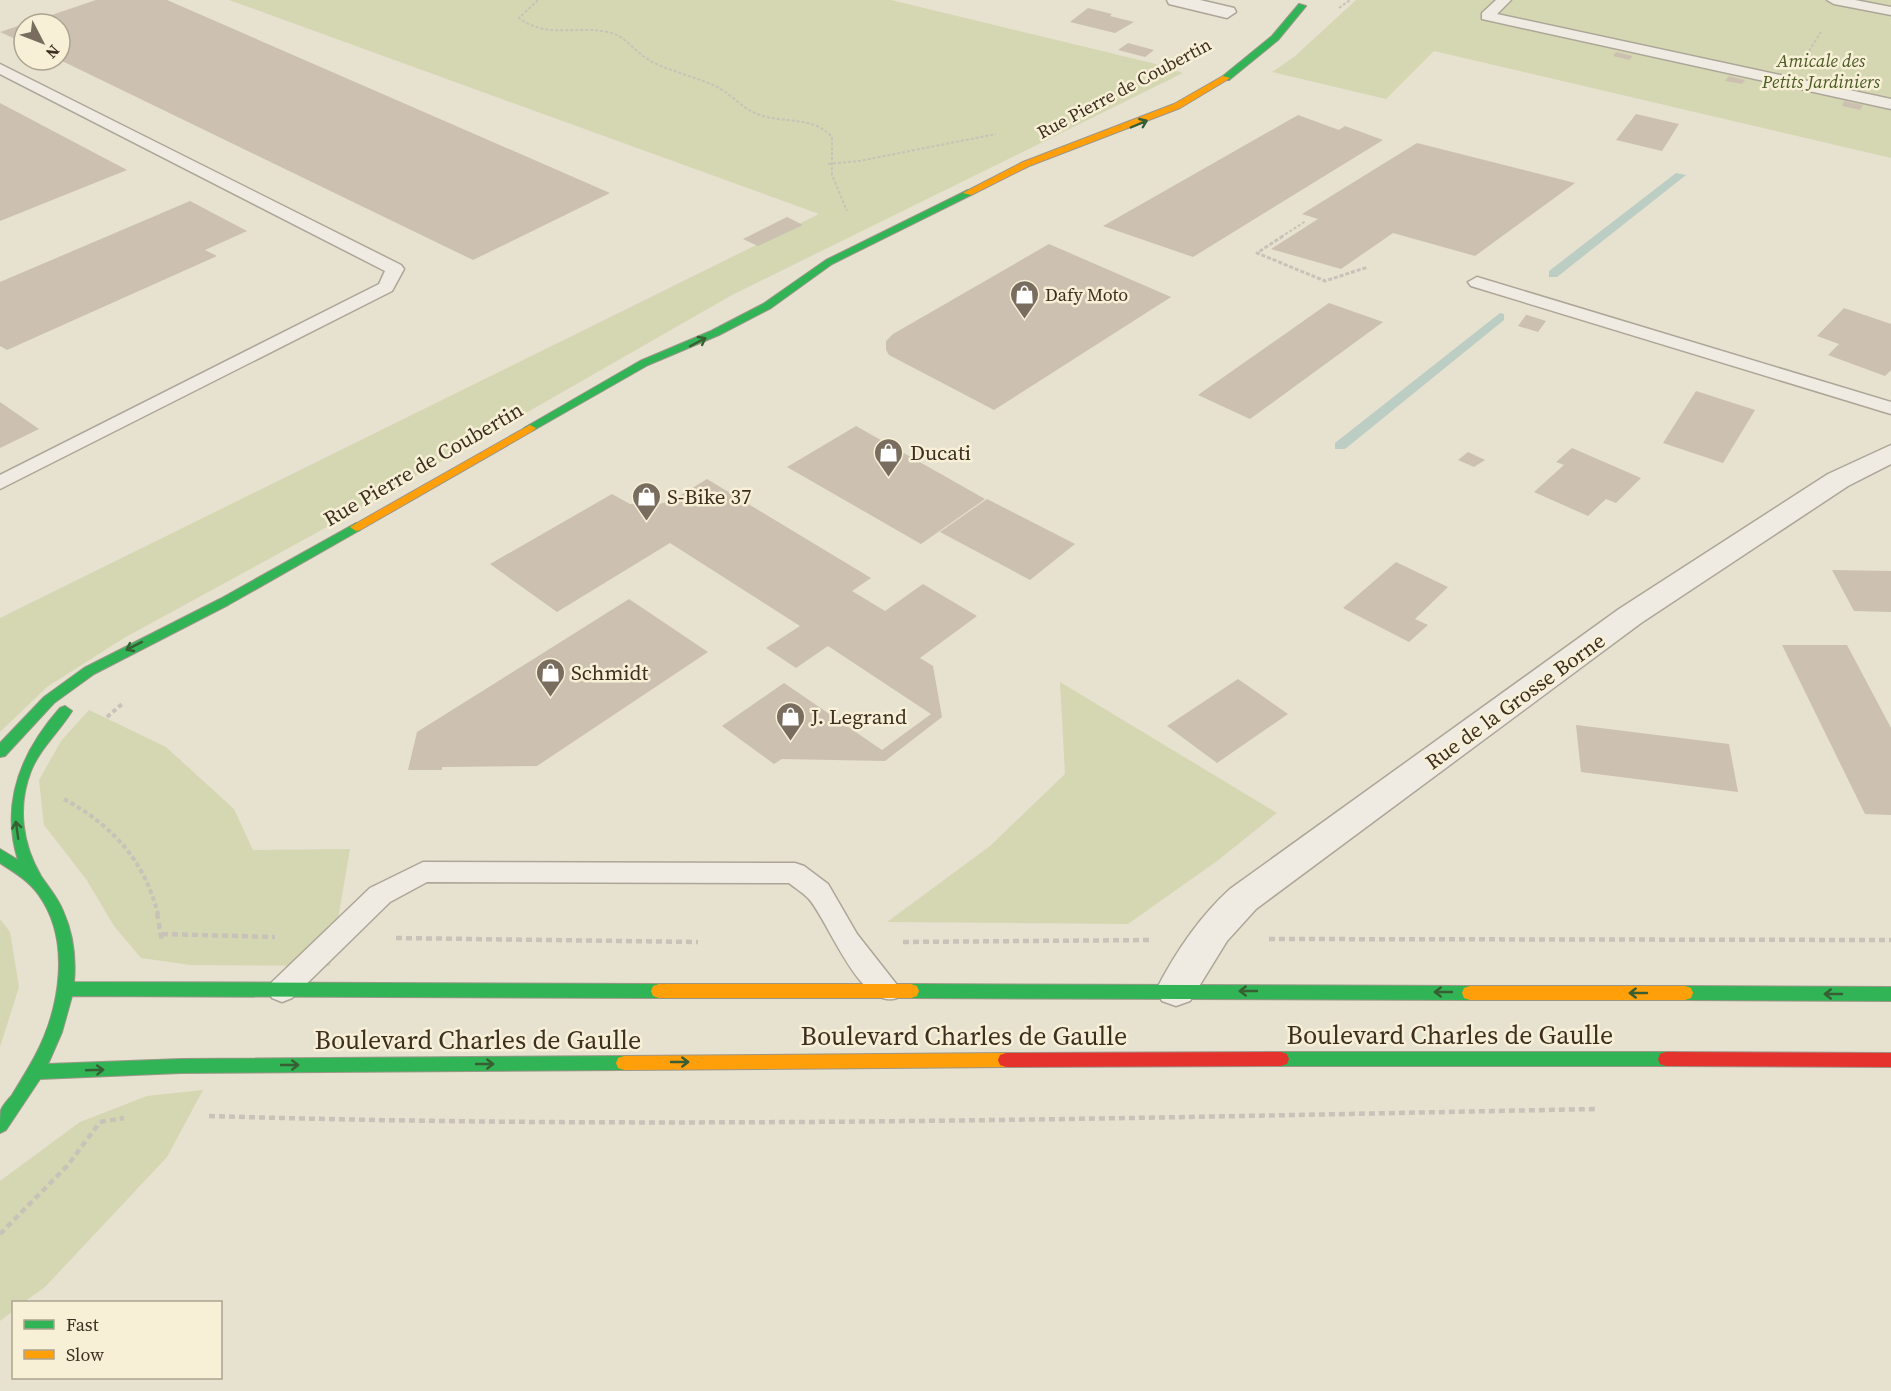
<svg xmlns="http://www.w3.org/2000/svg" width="1891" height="1391" viewBox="0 0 1891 1391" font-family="'Source Serif 4',serif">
<rect width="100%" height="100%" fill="#e7e1d0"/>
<g fill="#d5d7b2">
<polygon points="229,0 891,0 1152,63 1183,73 732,295 318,532 124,638 47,687 0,732 0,618 819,214"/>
<polygon points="1356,0 1891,0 1891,158 1434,51 1386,99 1272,72 1294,57"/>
<polygon points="1060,682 1277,813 1217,861 1128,924 887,922 990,846 1065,774"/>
<polygon points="89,710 166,747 234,809 253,850 350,849 330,966 191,965 141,958 114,926 86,879 44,825 39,780 61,741"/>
<polygon points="0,919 10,932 19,987 0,1047"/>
<polygon points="203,1090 167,1157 45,1287 24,1302 14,1302 13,1311 0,1321 0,1181 80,1122 147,1096"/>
</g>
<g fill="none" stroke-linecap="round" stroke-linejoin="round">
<g fill="#bccdc3" fill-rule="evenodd">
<polygon points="1676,173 1686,175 1557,277 1549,277 1549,271"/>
<polygon points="1500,313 1504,314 1504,320 1345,449 1335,449 1335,443"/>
</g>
</g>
<g fill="#ccc0b1">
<polygon points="96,0 167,0 610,193 473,260 60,60 60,24 25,24"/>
<polygon points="1088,8 1112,14 1110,16 1134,22 1115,33 1070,22"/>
<polygon points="24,24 24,43 0,32"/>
<polygon points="1128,43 1154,50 1145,57 1118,50"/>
<polygon points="1616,52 1633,56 1629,60 1613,56"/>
<polygon points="1729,76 1745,80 1742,84 1725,81"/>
<polygon points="1844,101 1863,105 1860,110 1842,106"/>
<polygon points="0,103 127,170 0,221"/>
<polygon points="1636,114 1679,124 1662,151 1616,140"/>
<polygon points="1298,115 1339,130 1345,126 1383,140 1193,257 1103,226"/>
<polygon points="1417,143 1575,183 1475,256 1393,233 1341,269 1271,249 1318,219 1302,214"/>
<polygon points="190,201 247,231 205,250 217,256 7,350 0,346 0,282"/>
<polygon points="787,217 803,225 758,246 743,239"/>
<polygon points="1049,244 1171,297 994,410 889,355 886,350 886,341 893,334"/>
<polygon points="1329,303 1383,322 1250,419 1198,395"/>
<polygon points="1844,308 1891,324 1891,370 1885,376 1828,355 1839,344 1817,336"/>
<polygon points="1526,315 1527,315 1546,321 1538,332 1518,326"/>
<polygon points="1696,391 1755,410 1723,463 1663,443"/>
<polygon points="0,402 39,429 0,448"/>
<polygon points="856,426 909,456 985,499 921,544 787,467"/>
<polygon points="1572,448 1641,478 1616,503 1606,499 1588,516 1534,492 1564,465 1556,462"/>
<polygon points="1468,452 1485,460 1474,467 1458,460"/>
<polygon points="707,479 871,578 852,591 885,611 923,584 977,616 920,658 933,666 942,717 885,761 782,759 774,764 722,726 784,683 882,750 931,714 828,646 796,668 766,648 800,626 670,543 557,612 490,564 612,494 630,504 655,505 671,501"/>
<polygon points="987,499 1075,544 1030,580 940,532"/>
<polygon points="1396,562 1448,587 1415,619 1428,625 1409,642 1343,608"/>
<polygon points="1832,570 1891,571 1891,612 1854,611"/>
<polygon points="629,599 708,652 537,766 442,767 442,770 408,770 417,732"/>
<polygon points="1782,645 1847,645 1891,728 1891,815 1865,814"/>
<polygon points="1238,679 1288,714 1217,763 1167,726"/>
<polygon points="1576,725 1729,744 1738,792 1581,772"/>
</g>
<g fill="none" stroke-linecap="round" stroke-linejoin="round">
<defs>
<g id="lane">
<polygon points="1496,0 1511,0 1497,14 1891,99 1891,109 1482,19 1482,13"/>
<polygon points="1827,0 1855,0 1891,7 1891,15 1834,4"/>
<polygon points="0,64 401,265 404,269 392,291 0,489 0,475 379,284 385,271 0,74"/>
<polygon points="1477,277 1891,402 1891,414 1471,286 1468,282"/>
<path d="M423,862L795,863L804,866L828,884L857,934L901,990L897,998C860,1011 828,919 808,898C802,892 795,888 789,883L427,882L390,902L292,998L282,1002L272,998L268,990L272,982L370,888Z"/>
</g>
<g id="street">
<polygon points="1167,0 1200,0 1234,8 1236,12 1227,18 1169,4"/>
<path d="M1891,445V464L1848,486L1641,623L1256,909L1227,941L1190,1001L1176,1006L1162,1001L1156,990C1175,953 1199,917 1230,889L1619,609L1828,474Z"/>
</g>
<g id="fast">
<polygon points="1299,4 1306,6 1278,40 1229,80 1223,80 1223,76 1272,36"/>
<polygon points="968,190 973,193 971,195 832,264 771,308 719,335 648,365 534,430 530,431 524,428 640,361 711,331 763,304 826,260"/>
<polygon points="356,523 360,524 362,527 360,530 228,605 94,674 54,703 5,756 0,757 0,743 44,697 84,668 220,599"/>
<path d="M65,706L72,711C59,732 40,748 31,771C17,806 22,844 41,876C49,888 58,898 63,911C73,933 76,959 74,982L659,984L665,986L667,991L665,996L659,998L72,996L62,1032L48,1064L181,1059L624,1056L630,1058L632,1063L630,1068L624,1070L181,1073L40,1079L6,1130L0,1133C0,1126 0,1116 1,1110C3,1105 8,1100 12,1095C20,1082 28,1069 35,1056C60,1009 72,940 38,894C29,881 14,872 0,863V849L18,860C0,802 22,751 60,708Z"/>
<polygon points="911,984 1470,986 1476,988 1478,993 1476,998 1470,1000 911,998 905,996 903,991 905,986"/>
<polygon points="1685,986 1891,987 1891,1001 1685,1000 1679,998 1677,993 1679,988"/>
<polygon points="1281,1052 1666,1052 1672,1054 1674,1059 1672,1064 1666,1066 1281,1066 1275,1064 1273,1059 1275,1054"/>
</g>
<g id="slow">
<polygon points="1223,76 1230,78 1180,108 1029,166 971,195 963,193 1023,162 1174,104"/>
<polygon points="530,425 536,428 534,430 360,530 356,531 350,527"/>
<polygon points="659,984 911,984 917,986 919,991 917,996 911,998 659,998 653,996 651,991 653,986"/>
<polygon points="1470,986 1685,986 1691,988 1693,993 1691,998 1685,1000 1470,1000 1464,998 1462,993 1464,988"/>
<polygon points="1006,1053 1012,1055 1014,1060 1012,1065 1006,1067 624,1070 618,1068 616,1063 618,1058 624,1056"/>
</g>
<g id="jam">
<polygon points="1281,1052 1287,1054 1289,1059 1287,1064 1281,1066 1006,1067 1000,1065 998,1060 1000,1055 1006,1053"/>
<polygon points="1666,1052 1891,1053 1891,1067 1666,1066 1660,1064 1658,1059 1660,1054"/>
</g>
</defs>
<use href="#lane" stroke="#ada698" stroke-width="3"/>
<use href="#street" stroke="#ada698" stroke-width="3"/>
<use href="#fast" stroke="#9c9688" stroke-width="2"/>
<use href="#slow" stroke="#9c9688" stroke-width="2"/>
<use href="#jam" stroke="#9c9688" stroke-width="2"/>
<g stroke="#c8c2b8" stroke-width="2" stroke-dasharray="3 2" stroke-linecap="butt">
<path d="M538,0L519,18C548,40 580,24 612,33C627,38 635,52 649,60C670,72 695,76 717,87C731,94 741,107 755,113C781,125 811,114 832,137V175L847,211"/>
<polyline points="1339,8 1350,0"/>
<polyline points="1809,51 1821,32"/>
<polyline points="828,164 859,161 996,134"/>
<polyline points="1281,237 1306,221"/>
</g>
<polyline stroke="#c8c2b8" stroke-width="3" stroke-dasharray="4 2" stroke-linecap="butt" points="1283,236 1257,253 1325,281 1368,267"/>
<g stroke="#c8c2b8" stroke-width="4" stroke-dasharray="4.5 3" stroke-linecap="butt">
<polyline points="107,717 122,704"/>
<path d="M64,799C113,826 144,860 158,914"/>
</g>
<g stroke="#c8c2b8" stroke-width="4.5" stroke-dasharray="6 4" stroke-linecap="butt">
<polyline points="157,913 162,942"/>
<polyline points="162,934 275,937"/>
<polyline points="396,938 698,942"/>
<polyline points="1269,939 1891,940"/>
<polyline points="903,942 1151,940"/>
<path d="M209,1116C672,1130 1134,1118 1596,1109"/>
<polyline points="100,1122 124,1118"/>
<polyline points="0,1234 68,1165 100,1122"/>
</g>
<use href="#lane" fill="#efebe2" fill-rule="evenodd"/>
<use href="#street" fill="#efebe2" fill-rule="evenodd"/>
<use href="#fast" fill="#30b455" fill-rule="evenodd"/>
<use href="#slow" fill="#ff9f0a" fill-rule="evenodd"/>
<use href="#jam" fill="#e5322d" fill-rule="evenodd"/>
</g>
<defs><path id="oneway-shaft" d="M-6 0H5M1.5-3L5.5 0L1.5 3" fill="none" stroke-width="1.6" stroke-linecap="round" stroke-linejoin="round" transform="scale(1.5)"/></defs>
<g stroke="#385e33">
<use href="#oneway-shaft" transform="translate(1139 124) rotate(-23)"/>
<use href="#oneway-shaft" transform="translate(698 342) rotate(-28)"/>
<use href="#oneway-shaft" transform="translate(134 646) rotate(153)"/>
<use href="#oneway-shaft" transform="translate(17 830) rotate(-98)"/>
<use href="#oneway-shaft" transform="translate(1248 991) rotate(-180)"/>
<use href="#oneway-shaft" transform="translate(1443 992) rotate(-180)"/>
<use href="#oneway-shaft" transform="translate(1638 993) rotate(-180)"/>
<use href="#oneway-shaft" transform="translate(1833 994) rotate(-180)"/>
<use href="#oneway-shaft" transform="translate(680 1062)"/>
<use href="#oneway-shaft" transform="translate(485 1064)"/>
<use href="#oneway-shaft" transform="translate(290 1065)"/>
<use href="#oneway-shaft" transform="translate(95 1070) rotate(-2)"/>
</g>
<defs>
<symbol id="shop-pin" viewBox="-11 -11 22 30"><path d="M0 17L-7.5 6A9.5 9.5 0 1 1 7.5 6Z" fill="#786d5e" stroke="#f7f0d7"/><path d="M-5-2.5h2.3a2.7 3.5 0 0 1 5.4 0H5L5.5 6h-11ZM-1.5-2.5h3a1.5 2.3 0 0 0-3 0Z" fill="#fff"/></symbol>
</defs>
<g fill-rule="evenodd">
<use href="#shop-pin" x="1008" y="278" width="33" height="45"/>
<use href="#shop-pin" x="872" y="436" width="33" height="45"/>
<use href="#shop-pin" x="630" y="480" width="33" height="45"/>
<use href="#shop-pin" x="534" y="656" width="33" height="45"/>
<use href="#shop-pin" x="774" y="700" width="33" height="45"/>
</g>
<g text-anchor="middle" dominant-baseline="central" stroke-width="5" stroke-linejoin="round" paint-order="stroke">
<g font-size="18" font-style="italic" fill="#4a5a25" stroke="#f7f0d7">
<text x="1821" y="60">Amicale des<tspan x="1821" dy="21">Petits Jardiniers</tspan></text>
</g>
<g font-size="18" fill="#3d2f20" stroke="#f7f0d7">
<text transform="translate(1124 88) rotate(-28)">Rue Pierre de Coubertin</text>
</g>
<g font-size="18" fill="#3d2f20" stroke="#f7f0d7" text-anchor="start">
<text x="1045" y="294">Dafy Moto</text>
</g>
<g font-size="21" fill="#3d2f20" stroke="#f7f0d7" text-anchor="start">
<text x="910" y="452">Ducati</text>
<text x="667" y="496">S-Bike 37</text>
<text x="571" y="672">Schmidt</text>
<text x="811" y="716">J. Legrand</text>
</g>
<g font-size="21" fill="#3d2f20" stroke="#f7f0d7">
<text transform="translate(423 464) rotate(-30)">Rue Pierre de Coubertin</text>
<text transform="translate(1515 701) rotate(-36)">Rue de la Grosse Borne</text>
</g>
<g font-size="26" fill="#3d2f20" stroke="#f7f0d7">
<text x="1450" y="1035">Boulevard Charles de Gaulle</text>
<text x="964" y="1036">Boulevard Charles de Gaulle</text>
<text x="478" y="1040">Boulevard Charles de Gaulle</text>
</g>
</g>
<rect x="12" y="1301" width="210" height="78" fill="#f7f0d7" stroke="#ada38e" stroke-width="1.5"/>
<rect x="24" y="1320" width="30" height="9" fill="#30b455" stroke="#ada38e" stroke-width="1.5"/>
<text x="66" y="1331" font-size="18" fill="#3d2f20">Fast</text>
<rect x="24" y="1350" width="30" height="9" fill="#ff9f0a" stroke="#ada38e" stroke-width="1.5"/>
<text x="66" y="1361" font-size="18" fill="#3d2f20">Slow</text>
<g transform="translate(42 42) rotate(132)"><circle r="28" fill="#f7f0d7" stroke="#ada38e" stroke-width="1.5"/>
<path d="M0-4.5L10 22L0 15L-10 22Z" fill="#786d5e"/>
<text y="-9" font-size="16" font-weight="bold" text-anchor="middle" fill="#3d2f20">N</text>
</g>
</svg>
